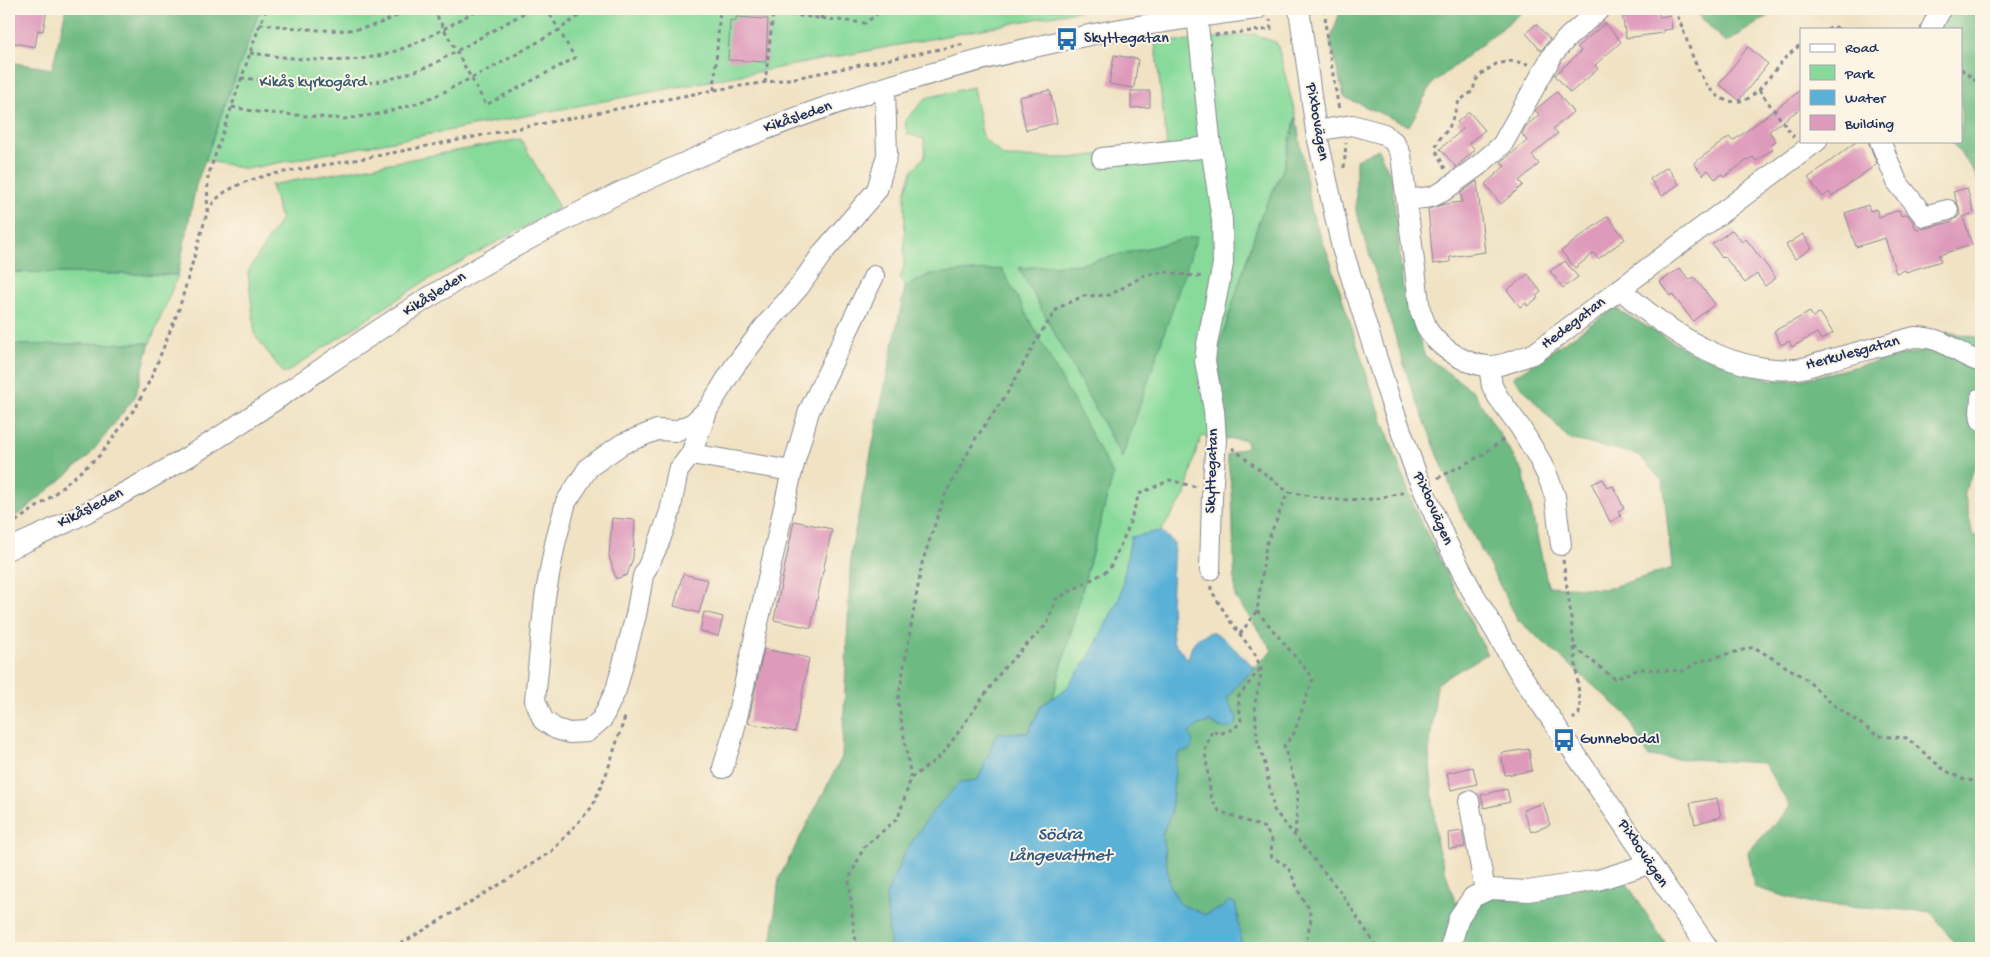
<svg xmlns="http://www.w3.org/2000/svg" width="1990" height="957" viewBox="0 0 1990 957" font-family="'Gochi Hand',sans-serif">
<rect width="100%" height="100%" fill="#fcf5e5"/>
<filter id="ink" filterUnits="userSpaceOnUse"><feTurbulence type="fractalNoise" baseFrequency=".02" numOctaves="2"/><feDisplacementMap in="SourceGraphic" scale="10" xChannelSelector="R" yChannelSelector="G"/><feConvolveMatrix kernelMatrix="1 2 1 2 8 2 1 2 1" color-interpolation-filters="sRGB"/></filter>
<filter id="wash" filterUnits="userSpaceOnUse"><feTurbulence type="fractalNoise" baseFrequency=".0096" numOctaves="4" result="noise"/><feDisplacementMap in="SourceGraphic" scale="20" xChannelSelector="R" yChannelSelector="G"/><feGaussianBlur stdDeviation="1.12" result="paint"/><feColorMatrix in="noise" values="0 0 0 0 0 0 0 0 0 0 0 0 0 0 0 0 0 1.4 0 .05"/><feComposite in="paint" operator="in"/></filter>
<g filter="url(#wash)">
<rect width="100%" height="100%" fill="#f0e2c3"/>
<g fill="#88da9b" stroke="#52847c" fill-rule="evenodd">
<polygon points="260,9 1088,9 246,169 205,160"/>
<path d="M1254,34L1277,43L1296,117L1283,170L1260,218L1215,360L1224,412L1221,440L1202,436L1196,452L1185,495L1161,531L1131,537L1120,597L1088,659L1065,690L1053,698L1113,475L930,274L905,287L900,277L904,268L905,193L912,171L925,156L924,139L907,134L905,121L926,98L973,87L983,138L1004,157L1071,158L1167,146L1155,43ZM1197,236L1122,457H1121L1020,268L1081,264Z"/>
<polygon points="521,139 559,208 422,283 284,374 255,335 248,272 281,219 271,185"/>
<polygon points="9,272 178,275 150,343 9,345"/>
</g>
<g fill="#6eba83" stroke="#447470">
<polygon points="66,9 260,9 196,185 178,275 9,272 9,62 52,69"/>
<polygon points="1341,9 1526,9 1432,84 1409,126 1344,97 1330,41"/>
<polygon points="1696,9 1779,9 1726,43 1696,13"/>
<polygon points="1902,9 1955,9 1981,17 1981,189 1974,171 1951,141 1961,141 1961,29 1934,29 1916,14"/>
<polygon points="1296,117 1312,213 1329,257 1370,385 1416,512 1487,654 1437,683 1429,752 1437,845 1455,902 1626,882 1668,948 1242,948 1237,925 1239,916 1224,907 1205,915 1179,904 1170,886 1162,834 1171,813 1176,759 1188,733 1199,725 1210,722 1220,728 1237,718 1227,699 1235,687 1272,650 1235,597 1232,492 1227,455 1248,446 1244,439 1221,440 1224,412 1215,360 1260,218 1283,170"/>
<polygon points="1378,149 1392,178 1404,298 1425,356 1473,391 1523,472 1548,586 1606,589 1672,568 1663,482 1639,455 1569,439 1513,377 1615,308 1690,352 1772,380 1804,379 1921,351 1947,332 1981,338 1981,454 1964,492 1973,536 1981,535 1981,948 1958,948 1931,912 1807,903 1754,887 1748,852 1790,807 1764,763 1649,757 1627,715 1518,620 1460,510 1411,387 1356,211 1356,160"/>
<polygon points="1197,236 1122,458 1019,268 1081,264"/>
<polygon points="1002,269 1113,475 1053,698 1041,706 1028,733 997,733 978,781 932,812 905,852 886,895 890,946 895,948 771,948 779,878 842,757 851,551 905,287 930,274"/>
<polygon points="150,343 135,397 88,457 22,512 9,520 9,345"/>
</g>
<path fill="#5ab1d7" stroke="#3a709a" d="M1161,531L1174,543L1171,605L1173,641L1188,660C1192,643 1193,639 1211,632L1222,637L1255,668L1235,687L1227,699L1237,719L1235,726C1225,731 1219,727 1210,722L1199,725L1189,733L1193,742L1190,750L1180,752L1176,759L1171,813L1162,834L1170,886L1180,904L1205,915L1224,907L1228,901L1235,903C1239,918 1239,933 1242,948H943L935,944L929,948H895L890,946L886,895L905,852L932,812L960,782L978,780L997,733H1028L1041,706L1065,690L1088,659L1120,597L1131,537Z"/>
<g id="blocks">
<g fill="#de9abb">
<polygon points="9,9 47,9 43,31 38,30 35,47 9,42"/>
<polygon points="1658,9 1660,17 1670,15 1672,29 1663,30 1663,33 1626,38 1622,14"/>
<polygon points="736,17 768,19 766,62 728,60 730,20 736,21"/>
<polygon points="1605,23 1621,42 1595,65 1598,69 1570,93 1555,75 1581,51 1577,47"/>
<polygon points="1536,24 1550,39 1541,51 1526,33"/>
<polygon points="1748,47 1768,64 1739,100 1719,84"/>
<polygon points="1114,55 1138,59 1134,88 1109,84"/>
<polygon points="1050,90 1057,123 1026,130 1019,97"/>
<polygon points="1801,90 1801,108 1769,131 1776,141 1770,145 1773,149 1756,161 1753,157 1746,161 1724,177 1722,174 1715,179 1708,170 1703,175 1694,163 1729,137 1733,141"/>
<polygon points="1131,91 1150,91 1150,107 1131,108"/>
<polygon points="1557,92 1573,112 1553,129 1558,133 1532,155 1539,164 1519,181 1523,185 1501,204 1485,184 1505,166 1501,162 1527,141 1522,134 1526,126 1539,115 1535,110"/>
<polygon points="1469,112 1485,130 1469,143 1475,150 1456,167 1440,149 1463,129 1457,122"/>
<polygon points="1857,141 1868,141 1877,164 1832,196 1829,192 1823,197 1808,178"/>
<polygon points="1667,167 1679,184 1662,196 1650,179"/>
<polygon points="1477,181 1485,252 1450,257 1450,262 1433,264 1428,209 1445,204 1462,202 1461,193"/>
<polygon points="1967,188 1974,213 1963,217 1972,245 1939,255 1941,261 1906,272 1905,270 1896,273 1885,238 1856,247 1845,213 1868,205 1870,211 1876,209 1879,217 1899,210 1901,216 1907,214 1913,222 1916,229 1927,228 1951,222 1960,215 1959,207 1953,192"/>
<polygon points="1608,216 1625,239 1598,259 1594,253 1575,268 1561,251"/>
<polygon points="1732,230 1742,242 1746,239 1776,278 1765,286 1757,274 1745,283 1724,256 1722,258 1712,244"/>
<polygon points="1803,234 1812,248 1795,259 1786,245"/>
<polygon points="1565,261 1578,277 1563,288 1550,271"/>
<polygon points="1680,268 1689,280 1694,277 1715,304 1693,321 1672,294 1670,296 1660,282"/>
<polygon points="1528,274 1541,292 1536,296 1538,298 1527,306 1526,303 1520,307 1507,290"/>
<polygon points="1810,312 1813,317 1819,313 1821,314 1833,333 1821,340 1817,333 1792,347 1789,341 1781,345 1774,331"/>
<polygon points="1603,479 1607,488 1613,486 1624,508 1618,511 1621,516 1610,522 1592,484"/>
<polygon points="612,518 635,520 633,558 627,575 616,579 609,556"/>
<polygon points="794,521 832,529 811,628 774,620"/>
<polygon points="683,574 708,580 699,613 674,606"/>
<polygon points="704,612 723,617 718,636 700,631"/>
<polygon points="764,649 809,658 795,732 748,723"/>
<polygon points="1529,749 1532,771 1505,775 1501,753"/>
<polygon points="1473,767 1477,784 1451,790 1447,773"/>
<polygon points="1507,789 1510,802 1484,808 1481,795"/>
<polygon points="1717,798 1721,817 1695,824 1690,803"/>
<polygon points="1543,803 1550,825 1531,832 1523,810"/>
<polygon points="1462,831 1465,847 1449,849 1448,833"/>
</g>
</g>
</g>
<g filter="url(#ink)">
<use href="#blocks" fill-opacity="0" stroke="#868890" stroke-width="1"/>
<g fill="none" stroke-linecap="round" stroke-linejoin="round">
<defs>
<g id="minor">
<polyline points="1299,9 1316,131 1342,248 1390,400 1416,473 1446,541 1471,589 1519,672 1708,948"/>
<polyline points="1197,16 1211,147 1222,220 1223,264 1207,344 1205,361 1214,410 1216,440 1212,496 1210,570"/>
<polyline points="1931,29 1941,9"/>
<path d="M1316,131L1352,125L1384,134L1394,142L1401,155L1420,310C1423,317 1425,325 1429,332C1442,349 1466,365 1488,366C1501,367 1521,358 1535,353L1817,141"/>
<polyline points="1880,141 1897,182 1924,216 1948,210"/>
<polyline points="1102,158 1211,147"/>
<polyline points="1407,200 1431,197 1442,192 1479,165 1502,145 1553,54 1568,37 1600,9"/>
<path d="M1620,289C1669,332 1728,374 1796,369C1807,368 1819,363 1829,360C1858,352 1886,345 1914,337C1948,337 1953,354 1981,362"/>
<polyline points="1489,366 1492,386 1498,397 1520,427 1538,457 1548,477 1555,496 1561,545"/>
<polyline points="1981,398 1980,412 1981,420"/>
<polyline points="708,409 693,423 676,431 657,430 622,444 589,467 566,502 555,544 545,597 535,700 543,720 556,729 569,733 587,732 602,719 616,690 636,615 643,576 658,545 670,512 678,471 691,454 708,409 734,367 765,326 799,287 824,251 877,190 887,155 885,89"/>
<polyline points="691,454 792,471"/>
<path d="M9,549C68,523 125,494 181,461C264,411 341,353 423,301C620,178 838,88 1066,40C1129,26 1193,17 1257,9"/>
<polyline points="723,768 733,735 792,471 809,411 874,276"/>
<polyline points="1469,801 1485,891"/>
<polyline points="1450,948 1459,917 1473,897 1490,889 1528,891 1598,880 1649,864"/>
</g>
</defs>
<use href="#minor" stroke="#868890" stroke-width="22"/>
<g stroke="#868890" stroke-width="3" stroke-dasharray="4 4" stroke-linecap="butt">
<polyline points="433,9 486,105 575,58 547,9"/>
<polyline points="765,9 773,13"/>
<polyline points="1325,9 1326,33 1339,110"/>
<path d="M1674,9C1690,36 1700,117 1747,99C1751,98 1755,92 1759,90L1794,137"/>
<polyline points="821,19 823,9"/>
<path d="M260,24C292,27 326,33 358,29C377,26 395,17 413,9"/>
<polyline points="1827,29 1833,26 1840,29"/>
<polyline points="1215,35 1271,29 1270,19"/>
<path d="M250,53C300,59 352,68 401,49C428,39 454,23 479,9"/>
<polyline points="1961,69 1981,85"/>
<polyline points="241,78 340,87 388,80 430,66 531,9"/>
<polyline points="765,83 773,13 865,23 875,16 881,9"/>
<polyline points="714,90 720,9"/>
<polyline points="1759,90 1784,59 1801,44"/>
<polyline points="232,107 258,112 344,119 378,114 413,105 440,94 499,64 559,30 588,9"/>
<polyline points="1344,168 1346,143"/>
<polyline points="1445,169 1436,150 1437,142 1449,128 1459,101 1473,91 1475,82 1480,75 1496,64 1511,61 1528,64"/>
<polyline points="207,212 208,176 260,24 267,9"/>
<polyline points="1232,448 1288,492 1335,500 1374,499 1406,492"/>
<polyline points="1438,478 1482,455 1505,438"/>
<polyline points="9,526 47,500 100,455 136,407 152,376 179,309 207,213 214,201 225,192 242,183 267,175 366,158 714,90 795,78 965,44"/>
<polyline points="1563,560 1570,608 1580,704 1579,714 1573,719"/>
<polyline points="1211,586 1211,590 1230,621 1255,654 1261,669 1260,681 1255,703 1257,739 1265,764 1274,810 1342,894 1376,946 1375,948"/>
<polyline points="1257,611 1313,678 1294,733 1284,746 1298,792 1295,835"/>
<polyline points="1240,634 1257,611 1266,545 1288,492"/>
<polyline points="1574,647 1615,679 1639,669 1683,671 1701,661 1754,647 1806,679 1831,703 1878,736 1907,738 1944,770 1967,781 1981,779"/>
<polyline points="1260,669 1238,697 1241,721 1234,729 1219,734 1212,730 1205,751 1211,798 1219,811 1265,828 1272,840 1271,856 1288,867 1303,900 1309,908 1311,919 1305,948"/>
<polyline points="911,778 942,755 1003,669 1047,624 1056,599 1109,570 1127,531 1139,494 1170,480 1196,487"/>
<polyline points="394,948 512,877 552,851 592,807 607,772 626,714"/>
<polyline points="858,948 854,933 849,879 864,847 898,818 911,778 898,701 922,563 944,497 976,438 1008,392 1040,334 1058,308 1083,296 1110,295 1145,275 1165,272 1202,277"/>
</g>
<use href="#minor" stroke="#fff" stroke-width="20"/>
</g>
</g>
<defs>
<symbol id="bus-bare" viewBox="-9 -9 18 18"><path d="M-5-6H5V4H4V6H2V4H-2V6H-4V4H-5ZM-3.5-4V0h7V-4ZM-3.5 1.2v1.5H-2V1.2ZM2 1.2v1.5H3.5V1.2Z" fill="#1f6fb2" stroke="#fcf5e5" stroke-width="2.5" paint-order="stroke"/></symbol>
</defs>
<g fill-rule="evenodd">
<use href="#bus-bare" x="1051" y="23" width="32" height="32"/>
<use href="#bus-bare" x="1548" y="724" width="32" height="32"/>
</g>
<g text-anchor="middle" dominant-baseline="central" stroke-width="4" stroke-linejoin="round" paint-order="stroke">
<g font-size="16" fill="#1b2f5e" stroke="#fcf5e5" text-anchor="start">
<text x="1084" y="39">Skyttegatan</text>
<text x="1580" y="740">Gunnebodal</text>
</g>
<g font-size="16" fill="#365a6d" stroke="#fcf5e5">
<text x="313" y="83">Kikås kyrkogård</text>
</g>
<g font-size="16" fill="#1b2f5e" stroke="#fcf5e5">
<text transform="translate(798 118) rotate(-19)">Kikåsleden</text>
<text transform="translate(1316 122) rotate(80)">Pixbovägen</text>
<text transform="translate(435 295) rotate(-32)">Kikåsleden</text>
<text transform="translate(1574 324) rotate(-37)">Hedegatan</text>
<text transform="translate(1853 354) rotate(-15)">Herkulesgatan</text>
<text transform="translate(1213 471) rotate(-88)">Skyttegatan</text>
<text transform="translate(91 509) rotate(-27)">Kikåsleden</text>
<text transform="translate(1432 509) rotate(66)">Pixbovägen</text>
<text transform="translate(1642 854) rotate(56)">Pixbovägen</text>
</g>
<g font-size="18" font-style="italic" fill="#2e5682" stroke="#fcf5e5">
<text x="1060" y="835">Södra<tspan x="1060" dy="21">Långevattnet</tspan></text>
</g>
</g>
<rect width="1990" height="957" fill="none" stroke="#fcf5e5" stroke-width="30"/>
<rect x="1800" y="28" width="162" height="115" fill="#fcf5e5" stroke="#a2a6af"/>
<rect x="1810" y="44" width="25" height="8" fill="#ffffff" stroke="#a2a6af"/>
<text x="1845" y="52" font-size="15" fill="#1b2f5e">Road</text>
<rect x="1810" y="65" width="25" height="15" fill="#88da9b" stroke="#a2a6af"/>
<text x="1845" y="78" font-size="15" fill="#1b2f5e">Park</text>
<rect x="1810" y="90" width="25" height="15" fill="#5ab1d7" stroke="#a2a6af"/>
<text x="1845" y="102" font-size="15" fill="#1b2f5e">Water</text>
<rect x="1810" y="115" width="25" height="15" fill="#de9abb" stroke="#a2a6af"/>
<text x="1845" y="128" font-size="15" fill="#1b2f5e">Building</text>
</svg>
